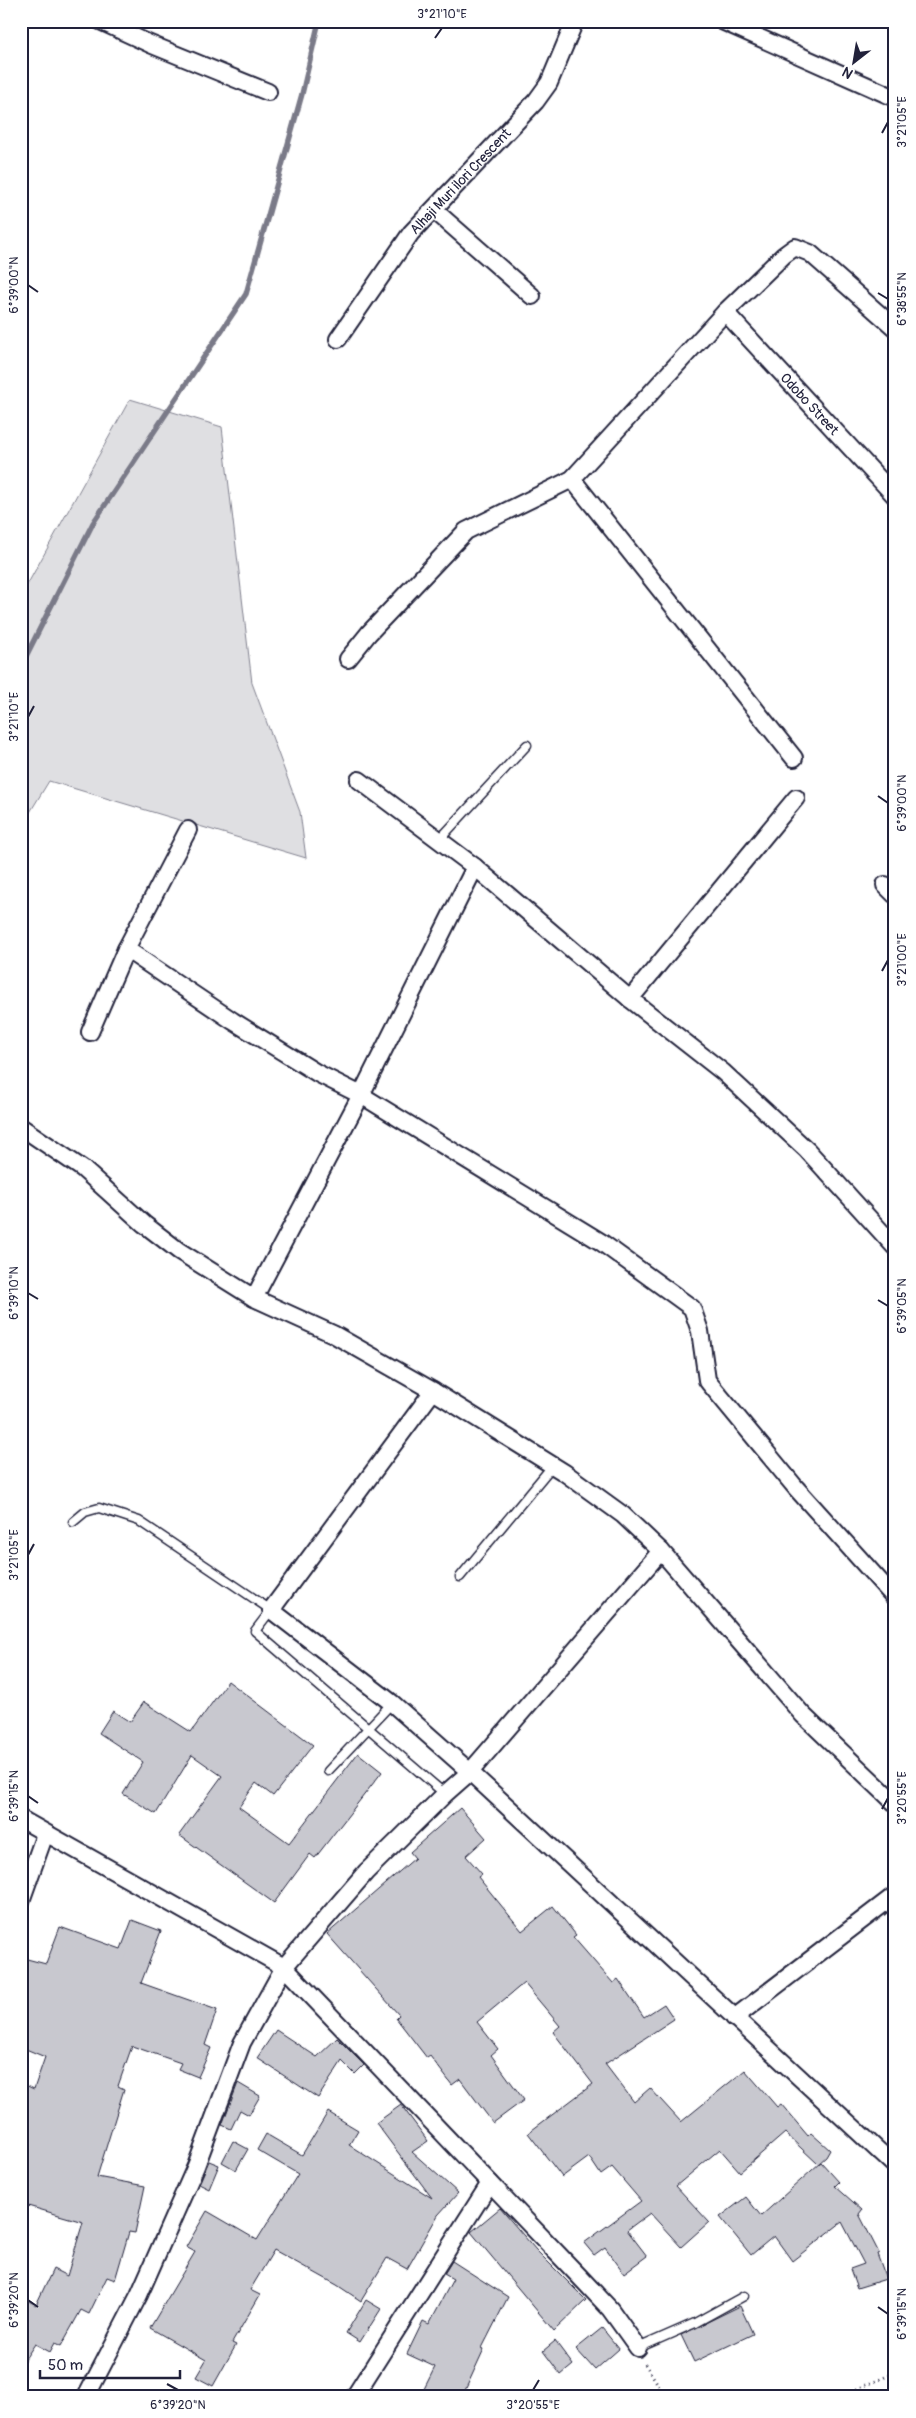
<svg xmlns="http://www.w3.org/2000/svg" width="916" height="2418" viewBox="0 0 916 2418" font-family="Pangolin,sans-serif">
<rect width="100%" height="100%" fill="#fff"/>
<filter id="ink" filterUnits="userSpaceOnUse"><feTurbulence type="fractalNoise" baseFrequency=".02" numOctaves="2"/><feDisplacementMap in="SourceGraphic" scale="10" xChannelSelector="R" yChannelSelector="G"/><feConvolveMatrix kernelMatrix="1 2 1 2 8 2 1 2 1" color-interpolation-filters="sRGB"/></filter>
<g filter="url(#ink)">
<polygon fill="#dfdfe2" stroke="#80808e" points="130,399 222,427 252,683 300,812 306,858 49,781 21,827 21,596"/>
<g fill="none" stroke-linecap="round" stroke-linejoin="round">
<polyline stroke="#7a7a88" stroke-width="5.5" points="21,666 93,523 246,294 302,94 319,21"/>
</g>
<g fill="#c8c8cf" stroke="#22223b">
<polygon points="228,1681 313,1745 273,1796 256,1783 239,1807 289,1843 358,1753 382,1772 315,1858 310,1854 274,1903 179,1835 222,1776 192,1755 156,1814 123,1794 143,1762 99,1733 113,1711 130,1722 144,1702 191,1732"/>
<polygon points="460,1808 486,1838 466,1856 482,1874 478,1877 522,1931 553,1906 576,1935 573,1937 613,1983 618,1979 644,2017 664,2004 674,2019 605,2064 634,2102 650,2088 681,2122 745,2070 777,2107 781,2104 808,2136 811,2133 830,2150 826,2157 818,2164 785,2133 740,2172 720,2149 676,2186 709,2222 681,2247 650,2213 627,2230 647,2256 624,2273 605,2247 594,2255 584,2243 641,2201 612,2167 601,2175 589,2157 562,2177 528,2133 593,2084 553,2032 560,2026 524,1983 477,2022 498,2049 491,2055 524,2100 493,2123 460,2079 452,2085 430,2056 427,2058 396,2018 399,2015 327,1934 415,1858 410,1852"/>
<polygon points="132,1920 161,1931 141,1983 217,2010 205,2045 211,2048 198,2077 178,2069 181,2063 132,2046 118,2086 124,2089 97,2177 145,2186 135,2233 129,2232 115,2280 107,2277 89,2314 81,2310 61,2346 55,2343 50,2352 35,2344 21,2365 21,2297 36,2305 53,2269 67,2276 83,2222 21,2204 21,2083 34,2089 45,2057 21,2047 21,1981 27,1959 46,1964 60,1927 121,1949"/>
<polygon points="276,2030 317,2057 337,2038 364,2065 355,2074 342,2061 318,2098 257,2058"/>
<polygon points="238,2083 260,2096 249,2115 240,2110 231,2129 222,2125"/>
<polygon points="401,2105 428,2141 412,2152 458,2193 438,2215 407,2269 387,2258 361,2301 337,2285 274,2250 250,2290 260,2295 232,2343 236,2345 213,2386 196,2377 206,2360 150,2328 195,2252 186,2247 207,2211 257,2240 298,2174 257,2150 266,2134 302,2155 328,2112 358,2130 349,2145 432,2198 376,2123"/>
<polygon points="233,2141 248,2149 236,2170 222,2162"/>
<polygon points="209,2161 219,2165 209,2189 199,2184"/>
<polygon points="821,2162 839,2182 835,2186 862,2210 859,2214 879,2253 877,2254 886,2279 857,2288 850,2269 864,2264 842,2222 792,2261 774,2236 751,2255 720,2217 746,2197 761,2216"/>
<polygon points="500,2208 536,2250 586,2300 554,2331 471,2232"/>
<polygon points="452,2261 508,2297 482,2348 484,2349 462,2397 420,2397 435,2367 407,2354 423,2321 429,2324 453,2279 444,2274"/>
<polygon points="366,2300 381,2309 360,2342 346,2333"/>
<polygon points="740,2306 753,2334 694,2362 681,2335"/>
<polygon points="602,2328 619,2349 595,2370 576,2349"/>
<polygon points="555,2341 573,2365 561,2375 543,2351"/>
</g>
<g fill="none" stroke-linecap="round" stroke-linejoin="round">
<defs>
<g id="service">
<polyline points="439,840 527,745"/>
<polyline points="73,1522 85,1512 99,1508 139,1521 271,1610 255,1631 445,1794"/>
<polyline points="460,1577 553,1465"/>
<polyline points="328,1771 392,1703"/>
<polyline points="638,2348 695,2323 744,2296"/>
</g>
<g id="minor">
<polyline points="100,21 150,44 268,92"/>
<polyline points="722,21 895,98"/>
<polyline points="434,210 532,296"/>
<path id="s1" d="M725,312L895,496"/>
<path id="s2" d="M338,339L411,233L536,101L549,83L575,21"/>
<polyline points="572,479 794,758"/>
<polyline points="348,659 369,633 466,531 572,479 725,312 784,255 795,247 810,253 895,328"/>
<polyline points="359,780 475,867 630,999 723,1072 807,1150 895,1247"/>
<polyline points="885,885 895,895"/>
<polyline points="126,949 188,830"/>
<polyline points="630,999 796,798"/>
<polyline points="90,1032 126,949 233,1021 317,1073 361,1095 601,1242 692,1308 700,1331 707,1380 710,1384 796,1488 895,1598"/>
<polyline points="21,1127 83,1169 144,1224 179,1251 254,1298 333,1334 433,1391 565,1473 623,1515 661,1551 803,1715 895,1803"/>
<polyline points="254,1298 361,1095 475,867"/>
<polyline points="433,1391 271,1610 392,1703 470,1772 895,2166"/>
<polyline points="21,1819 284,1967 578,2275 610,2309 638,2348"/>
<polyline points="21,1901 45,1834"/>
<polyline points="734,2018 895,1895"/>
<polyline points="86,2397 139,2295 196,2166 242,2043 284,1967 366,1872 445,1794 470,1772 661,1551"/>
<polyline points="354,2397 490,2183"/>
</g>
</defs>
<use href="#service" stroke="#22223b" stroke-width="11"/>
<use href="#minor" stroke="#22223b" stroke-width="20"/>
<g stroke="#22223b" stroke-width="3" stroke-dasharray="1 4" stroke-linecap="butt">
<polyline points="645,2364 666,2397"/>
<polyline points="838,2397 895,2373"/>
</g>
<use href="#service" stroke="#fff" stroke-width="8"/>
<use href="#minor" stroke="#fff" stroke-width="16"/>
</g>
</g>
<path fill="none" stroke="#22223b" stroke-width="2" d="M435,38L442,28M882,133L888,122M28,285L38,292M878,293L888,299M28,717L34,706M878,796L888,803M882,971L888,960M28,1293L38,1299M878,1300L888,1306M28,1555L34,1544M28,1796L38,1803M882,1809L888,1798M28,2300L38,2307M878,2307L888,2314M167,2384L178,2390M533,2390L539,2380"/>
<g text-anchor="middle" dominant-baseline="central" stroke-width="4" stroke-linejoin="round" paint-order="stroke">
<g font-size="14" fill="#22223b" stroke="#fff">
<text stroke="none"><textPath href="#s2" startOffset="200">Alhaji Muri ilori Crescent</textPath></text>
<text stroke="none"><textPath href="#s1" startOffset="125">Odobo Street</textPath></text>
</g>
</g>
<rect width="916" height="2418" fill="none" stroke="#fff" stroke-width="55"/>
<g transform="translate(854 62) rotate(211)" stroke="#ffffff" stroke-width="4" paint-order="stroke">
<path d="M0-4L9 19L0 12L-9 19Z" fill="#22223b"/>
<text y="-8" font-size="14" font-weight="bold" text-anchor="middle" fill="#22223b">N</text>
</g>
<path d="M40 2370v8h140v-8" fill="none" stroke="#22223b" stroke-width="2.5"/>
<text x="48" y="2370" font-size="15" fill="#22223b" stroke="#ffffff" stroke-width="4" paint-order="stroke">50 m</text>
<rect x="28" y="28" width="860" height="2362" fill="none" stroke="#22223b" stroke-width="2"/>
<g font-size="12" text-anchor="middle" fill="#22223b">
<text x="442" y="18">3°21'10"E</text>
<text transform="translate(902 122) rotate(-90)" y="4">3°21'05"E</text>
<text transform="translate(14 285) rotate(-90)" y="4">6°39'00"N</text>
<text transform="translate(902 299) rotate(-90)" y="4">6°38'55"N</text>
<text transform="translate(14 717) rotate(-90)" y="4">3°21'10"E</text>
<text transform="translate(902 803) rotate(-90)" y="4">6°39'00"N</text>
<text transform="translate(902 960) rotate(-90)" y="4">3°21'00"E</text>
<text transform="translate(14 1293) rotate(-90)" y="4">6°39'10"N</text>
<text transform="translate(902 1306) rotate(-90)" y="4">6°39'05"N</text>
<text transform="translate(14 1555) rotate(-90)" y="4">3°21'05"E</text>
<text transform="translate(14 1796) rotate(-90)" y="4">6°39'15"N</text>
<text transform="translate(902 1798) rotate(-90)" y="4">3°20'55"E</text>
<text transform="translate(14 2300) rotate(-90)" y="4">6°39'20"N</text>
<text transform="translate(902 2314) rotate(-90)" y="4">6°39'15"N</text>
<text x="178" y="2409">6°39'20"N</text>
<text x="533" y="2409">3°20'55"E</text>
</g>
</svg>
